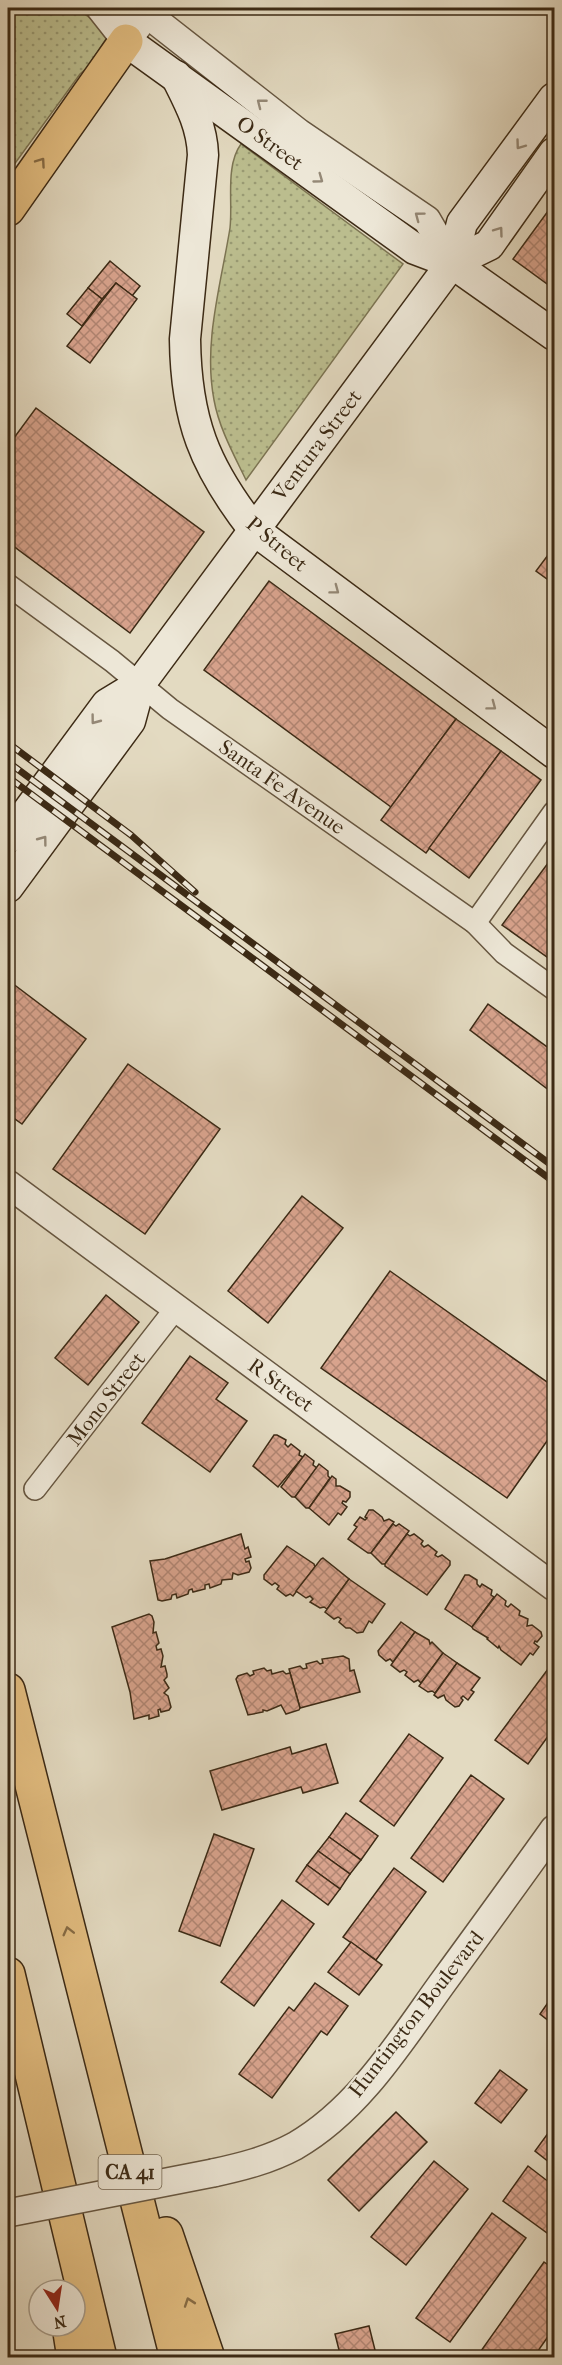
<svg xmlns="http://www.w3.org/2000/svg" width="562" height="2365" viewBox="0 0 562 2365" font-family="'IM FELL French Canon',serif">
<defs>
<pattern id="grass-dots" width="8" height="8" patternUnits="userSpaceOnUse" patternTransform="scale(1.5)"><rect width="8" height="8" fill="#bbbd8e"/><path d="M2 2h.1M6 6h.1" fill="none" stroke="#999a73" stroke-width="1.8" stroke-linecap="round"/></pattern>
<pattern id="building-cross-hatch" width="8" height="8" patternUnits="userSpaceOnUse" patternTransform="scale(1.5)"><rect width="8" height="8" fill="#d8a38d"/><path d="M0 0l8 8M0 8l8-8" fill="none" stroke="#b08572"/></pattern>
</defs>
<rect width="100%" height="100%" fill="#e3dac1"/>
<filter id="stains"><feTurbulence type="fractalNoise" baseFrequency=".00333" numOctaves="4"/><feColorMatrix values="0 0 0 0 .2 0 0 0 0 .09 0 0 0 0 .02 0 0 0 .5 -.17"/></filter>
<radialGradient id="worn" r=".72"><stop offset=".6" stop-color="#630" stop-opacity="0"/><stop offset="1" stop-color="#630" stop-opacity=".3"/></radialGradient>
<g fill="url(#grass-dots)" stroke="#7c7452" stroke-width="1.5">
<polygon points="8,8 76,8 107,30 108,36 87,68 80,74 8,173"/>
<path d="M241,144L403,264L246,480C234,455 219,428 214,400C203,343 221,284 230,228C233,202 225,166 241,144Z"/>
</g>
<g fill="url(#building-cross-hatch)" stroke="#3c2a15" stroke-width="1.5">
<polygon points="551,207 554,209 554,289 513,259"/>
<polygon points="110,261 140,286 132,296 116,283 102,299 88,288"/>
<polygon points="116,283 137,299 90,363 67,346"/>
<polygon points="88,288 102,299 82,326 67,314"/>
<polygon points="36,408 204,532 130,633 8,542 8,446"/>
<polygon points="554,547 554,584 536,571"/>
<polygon points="269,581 456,719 391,807 204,670"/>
<polygon points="456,719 501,751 426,853 381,820"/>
<polygon points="501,751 541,780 469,878 429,848"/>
<polygon points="554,855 554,962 502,925"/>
<polygon points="8,980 86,1039 22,1124 8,1114"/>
<polygon points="488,1004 554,1052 554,1086 550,1091 470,1030"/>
<polygon points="128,1064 220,1129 145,1234 53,1169"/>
<polygon points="302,1196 343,1228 268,1323 228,1291"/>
<polygon points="390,1271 554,1387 554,1431 507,1498 321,1368"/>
<polygon points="106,1295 139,1322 88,1385 55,1358"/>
<polygon points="190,1356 228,1383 216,1399 247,1421 210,1472 142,1423"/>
<polygon points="274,1435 277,1435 286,1440 285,1444 288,1447 291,1444 300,1451 299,1455 303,1457 278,1487 253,1466"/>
<polygon points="305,1454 314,1461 313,1465 317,1468 295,1497 292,1497 281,1487"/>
<polygon points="319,1464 328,1471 328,1476 330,1478 309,1508 306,1508 295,1497"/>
<polygon points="332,1476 336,1479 336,1486 340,1486 350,1492 350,1497 346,1502 343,1501 342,1503 347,1507 341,1515 338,1513 329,1525 309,1508"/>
<polygon points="369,1510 373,1510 382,1517 384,1521 389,1519 394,1522 371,1553 368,1553 348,1539 357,1527 354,1525 360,1517 365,1520 367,1518 365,1517"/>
<polygon points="393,1524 396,1526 399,1524 409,1531 385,1564 382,1564 371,1553"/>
<polygon points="241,1534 245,1549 248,1547 251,1557 245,1559 246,1562 249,1561 251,1568 249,1572 238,1575 233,1573 232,1579 222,1580 221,1584 210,1588 209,1584 205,1585 205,1589 193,1592 192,1589 189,1590 188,1594 177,1598 176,1594 172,1595 171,1599 162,1601 158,1600 150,1561 165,1559"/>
<polygon points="407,1534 410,1536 414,1534 423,1541 421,1544 424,1547 428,1545 437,1552 435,1555 438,1557 442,1555 450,1561 450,1565 427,1595 385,1566 385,1564"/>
<polygon points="287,1546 314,1564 315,1567 293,1596 290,1594 286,1596 277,1589 279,1586 275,1583 272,1585 264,1579 264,1575"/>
<polygon points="323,1558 349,1579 327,1609 324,1607 320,1608 310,1602 313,1599 310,1596 306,1598 296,1591 321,1559"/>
<polygon points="465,1575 469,1575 477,1580 477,1584 480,1587 482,1584 492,1590 491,1595 494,1597 472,1627 445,1609"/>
<polygon points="349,1579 385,1604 372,1623 369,1621 363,1632 357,1633 350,1628 346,1628 339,1622 341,1619 338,1617 334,1619 325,1612"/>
<polygon points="497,1594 506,1601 505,1605 508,1607 511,1604 520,1611 519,1615 528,1619 527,1626 532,1625 541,1632 542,1636 537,1642 535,1641 534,1643 539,1647 533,1655 530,1653 521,1665 501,1650 499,1646 498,1648 487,1639 488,1638 473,1629 472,1627"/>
<polygon points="149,1614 152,1616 154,1622 153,1633 156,1632 159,1643 156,1646 157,1650 161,1649 163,1656 161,1667 165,1666 167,1674 167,1677 164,1680 169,1688 164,1693 168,1696 171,1707 169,1710 161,1712 160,1709 158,1710 159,1716 149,1719 149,1715 134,1719 130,1692 112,1627"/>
<polygon points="401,1622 415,1632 393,1662 390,1659 386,1661 379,1655 378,1651"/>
<polygon points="415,1632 429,1640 430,1644 432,1642 443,1653 421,1683 418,1680 414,1682 405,1675 407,1672 404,1670 400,1672 391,1665"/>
<polygon points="443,1653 457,1663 435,1693 432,1691 428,1692 419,1686"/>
<polygon points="343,1656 349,1659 350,1671 354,1670 360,1692 300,1708 289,1669 300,1666 303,1669 307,1668 306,1664 317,1661 320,1664 323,1663 322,1659"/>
<polygon points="554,1661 554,1728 528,1764 495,1740"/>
<polygon points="457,1663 480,1678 471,1690 474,1692 468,1700 463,1696 461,1698 463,1700 459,1706 455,1707 446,1700 444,1695 438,1698 434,1695"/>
<polygon points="264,1668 267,1671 271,1670 272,1674 283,1671 286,1674 290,1673 300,1708 299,1710 286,1714 281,1705 267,1711 263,1710 263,1712 248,1715 236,1679 238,1676 247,1673 250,1676 254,1674 253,1671"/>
<polygon points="409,1734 443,1758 394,1826 360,1801"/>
<polygon points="326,1744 338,1783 303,1793 301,1787 222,1810 210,1771 290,1747 292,1754"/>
<polygon points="471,1775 504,1799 443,1882 411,1858"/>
<polygon points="346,1813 378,1836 361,1860 329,1837"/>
<polygon points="214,1834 254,1849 220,1946 179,1931"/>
<polygon points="329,1837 361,1860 350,1874 318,1851"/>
<polygon points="318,1851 350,1874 340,1889 307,1865"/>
<polygon points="307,1865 340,1889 328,1905 296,1881"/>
<polygon points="394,1868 426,1892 376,1960 343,1937"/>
<polygon points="282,1900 314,1924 254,2006 221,1982"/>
<polygon points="351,1942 382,1965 359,1995 328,1972"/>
<polygon points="315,1983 348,2006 327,2035 321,2031 272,2098 239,2074 289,2007 294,2011"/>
<polygon points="554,1994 554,2025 540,2014"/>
<polygon points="500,2070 527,2090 501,2123 475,2103"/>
<polygon points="396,2112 427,2142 359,2211 328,2180"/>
<polygon points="554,2125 554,2166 535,2151"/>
<polygon points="434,2161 468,2189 406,2265 371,2237"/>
<polygon points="528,2166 554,2186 554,2238 503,2201"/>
<polygon points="492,2213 526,2238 450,2342 416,2318"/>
<polygon points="544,2262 554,2269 554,2328 533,2358 476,2358"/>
<polygon points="369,2326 377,2358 341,2358 335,2334"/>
</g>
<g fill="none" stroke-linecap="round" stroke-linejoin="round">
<defs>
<g id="minor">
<polyline points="8,585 112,661 170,709 475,923 504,953 554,989"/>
<polyline points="475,923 554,812"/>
<polyline points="35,1489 176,1308"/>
</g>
<g id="tertiary">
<polyline points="100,8 126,41 138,26"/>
<polyline points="125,8 147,14 299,133 427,220 452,263"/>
<polyline points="8,1184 554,1587"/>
<path d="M213,2173C241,2167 269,2160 295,2146C358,2110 400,2042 441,1985C479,1933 517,1881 554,1829"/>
</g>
<g id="secondary">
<polyline points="126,41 415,249 452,263 554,335"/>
<path d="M176,76C189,102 202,125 203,155L185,339C186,420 204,466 254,530L554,753"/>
<polyline points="452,263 489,245 554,153"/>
<polyline points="8,838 107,704 140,684"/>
<polyline points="8,887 130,721 140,684 452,263 462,223 554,98"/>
</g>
<g id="motorway">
<polyline points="8,209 126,41"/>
<polyline points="8,1690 177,2358"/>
<polyline points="8,1974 100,2358"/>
<polyline points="166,2234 208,2358"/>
<polyline points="69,2326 74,2358"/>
</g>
</defs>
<use href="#minor" stroke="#665640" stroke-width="24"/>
<use href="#tertiary" stroke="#665640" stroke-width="30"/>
<use href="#secondary" stroke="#3c2a15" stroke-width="33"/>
<use href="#motorway" stroke="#3c2a15" stroke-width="36"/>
<use href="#minor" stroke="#ede7d7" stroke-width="21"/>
<use href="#tertiary" stroke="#ede7d7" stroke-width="27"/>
<use href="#secondary" stroke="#ede7d7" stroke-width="30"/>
<use href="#motorway" stroke="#e2bd80" stroke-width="33"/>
<defs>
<g id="rail">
<polyline points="8,743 131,835 195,892"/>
<polyline points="8,762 554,1167"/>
<polyline points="8,777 554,1182"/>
</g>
</defs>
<use href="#rail" stroke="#3c2a15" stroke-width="7"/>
<use href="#rail" stroke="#ede7d7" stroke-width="4.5" stroke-dasharray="14" stroke-linecap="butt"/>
<defs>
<polyline id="tertiary-bridge" points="8,2213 213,2173"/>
</defs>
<use href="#tertiary-bridge" stroke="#665640" stroke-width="30" stroke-linecap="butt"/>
<use href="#tertiary-bridge" stroke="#ede7d7" stroke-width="27"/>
</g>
<defs><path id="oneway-chevron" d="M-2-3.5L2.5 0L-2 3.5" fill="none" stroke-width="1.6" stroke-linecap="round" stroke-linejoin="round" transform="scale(1.5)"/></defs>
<g stroke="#948876">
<use href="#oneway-chevron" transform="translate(261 103) rotate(-142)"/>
<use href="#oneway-chevron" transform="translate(520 145) rotate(126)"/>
<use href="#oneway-chevron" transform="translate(319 179) rotate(36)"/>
<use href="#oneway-chevron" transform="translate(419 216) rotate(-143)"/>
<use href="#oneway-chevron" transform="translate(499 231) rotate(-54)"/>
<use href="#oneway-chevron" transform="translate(335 590) rotate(37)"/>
<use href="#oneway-chevron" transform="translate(492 706) rotate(37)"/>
<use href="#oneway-chevron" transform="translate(95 720) rotate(127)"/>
<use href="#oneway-chevron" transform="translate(43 840) rotate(-53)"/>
</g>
<g stroke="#876c45">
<use href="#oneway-chevron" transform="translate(41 162) rotate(-55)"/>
<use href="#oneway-chevron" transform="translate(68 1931) rotate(-104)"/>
<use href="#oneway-chevron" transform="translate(189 2302) rotate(-109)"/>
</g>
<g text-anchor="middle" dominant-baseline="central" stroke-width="4.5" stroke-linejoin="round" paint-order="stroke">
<rect fill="#ede7d7" stroke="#71634f" stroke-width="1.5" x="98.5" y="2155" width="63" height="34" rx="4.5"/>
<g font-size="20" font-weight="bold" fill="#3c2a15">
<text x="130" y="2172">CA 41</text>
</g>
<g font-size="21" fill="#3c2a15" stroke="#ede7d7">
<text transform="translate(270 143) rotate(36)">O Street</text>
<text transform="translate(317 445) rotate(-53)">Ventura Street</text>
<text transform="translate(277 544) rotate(40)">P Street</text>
<text transform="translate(282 787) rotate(35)">Santa Fe Avenue</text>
<text transform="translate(281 1385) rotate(36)">R Street</text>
<text transform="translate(106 1399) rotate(-52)">Mono Street</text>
<text transform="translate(416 2014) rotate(-52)">Huntington Boulevard</text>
</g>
</g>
<rect width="562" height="2365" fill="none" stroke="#e3dac1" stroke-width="30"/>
<rect x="9" y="9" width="544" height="2347" fill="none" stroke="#3c2a15" stroke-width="3"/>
<rect x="15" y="15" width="532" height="2335" fill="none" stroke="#3c2a15" stroke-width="1.5"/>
<g transform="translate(57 2308) rotate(168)"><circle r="28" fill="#ede7d7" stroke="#a69b89" stroke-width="1.5"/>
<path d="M0-4.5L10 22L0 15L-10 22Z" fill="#8f2418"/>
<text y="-9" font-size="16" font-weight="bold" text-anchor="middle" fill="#3c2a15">N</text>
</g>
<rect width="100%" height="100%" filter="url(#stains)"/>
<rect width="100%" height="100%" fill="url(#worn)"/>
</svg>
